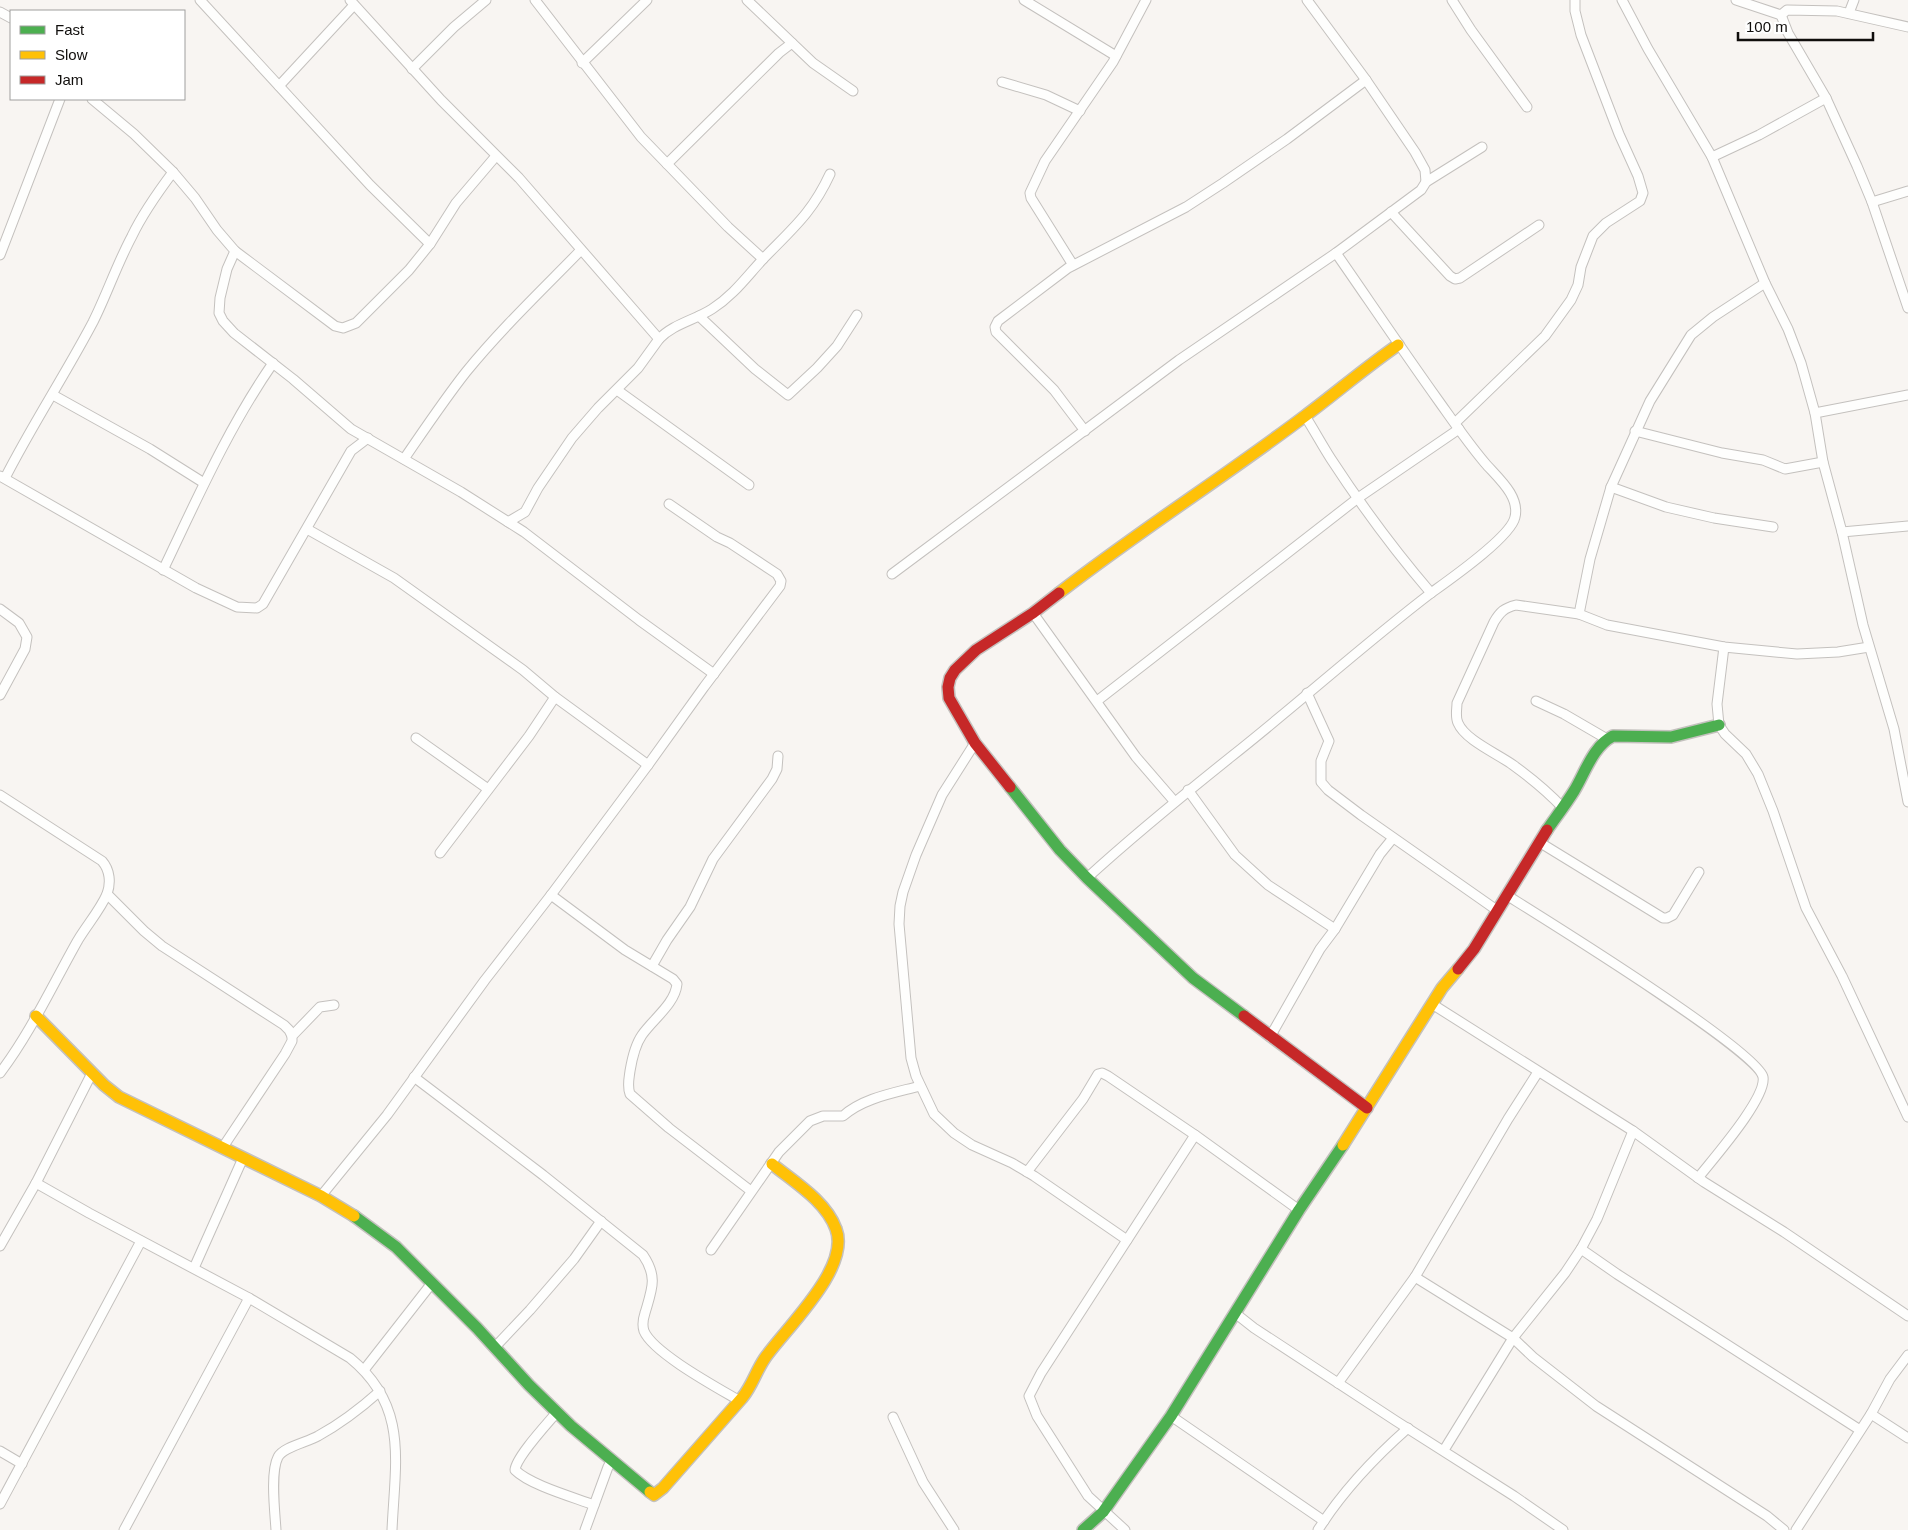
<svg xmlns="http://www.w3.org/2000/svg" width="1908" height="1530" viewBox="0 0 1908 1530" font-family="Arial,sans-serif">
<rect width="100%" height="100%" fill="#f8f5f2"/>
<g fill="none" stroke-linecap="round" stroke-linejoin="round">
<defs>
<g id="street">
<polyline points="200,0 370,185 430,244"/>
<polyline points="350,0 441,100 519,178 659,339 638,368 598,408 572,438 538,488 525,512 508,522"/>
<polyline points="535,0 641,137 728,227 763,259"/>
<polyline points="747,0 813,63 853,91"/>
<polyline points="1024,0 1116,56"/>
<polyline points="1307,0 1366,80 1415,152 1425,170 1426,182"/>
<polyline points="1452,0 1471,30 1527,107"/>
<polyline points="1622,0 1648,49 1712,157 1765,283 1788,329 1801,363 1815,413 1823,462 1842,532 1863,625 1894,729 1908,802"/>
<polyline points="1736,0 1781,15"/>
<polyline points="0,12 11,18"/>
<polyline points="1849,13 1854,0"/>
<polyline points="1781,15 1788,33 1826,98 1857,166 1872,202 1908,308"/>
<polyline points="1781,15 1787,10 1837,11 1908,27"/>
<polyline points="582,63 647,0"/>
<polyline points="412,69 454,27 486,0"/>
<polyline points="1002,82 1046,95 1080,111"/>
<polyline points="279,86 354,5"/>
<polyline points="92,99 134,134 173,172 195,198 217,230 235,251 227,269 220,298 219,313 223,321 234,333 293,379 351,429 461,492 524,532 639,620 714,674"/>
<polyline points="1712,157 1759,135 1826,98"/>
<polyline points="667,164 779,53 792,43"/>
<polyline points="1872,202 1908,191"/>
<polyline points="1391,212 1450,276 1455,279 1460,278 1539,225"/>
<polyline points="235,251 335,326 343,328 356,323 409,270 430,244 456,203 496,156"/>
<path d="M1336,253C1370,302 1403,351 1438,400C1453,421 1468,443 1485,463C1498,478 1520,496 1515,517C1511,537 1449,580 1431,593"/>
<polyline points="0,255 60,99"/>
<polyline points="1073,265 1031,198 1030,193 1045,161 1113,62 1146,0"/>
<polyline points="699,316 755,369 788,395 817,368 837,346 857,315"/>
<path d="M659,339C673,324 695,320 712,309C734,295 747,276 764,258C793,228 812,213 830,174"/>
<polyline points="617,390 749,485"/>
<polyline points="53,395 150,449 204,483"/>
<polyline points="1815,413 1908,395"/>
<polyline points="1455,423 1545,336 1571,300 1578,285 1581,267 1593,236 1606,223 1640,201 1643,193 1638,176 1619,134 1581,35 1575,11 1575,0"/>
<polyline points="1085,431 1054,390 996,332 995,327 998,321 1068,268 1186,207 1223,183 1287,139 1366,80"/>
<polyline points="1635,431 1722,453 1763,460 1785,469 1823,462"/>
<path d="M404,459C424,430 444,400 466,372C501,329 542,290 581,250"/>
<polyline points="0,476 196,588 237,607 257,608 263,604 351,451 368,438"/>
<path d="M5,478C32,425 65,375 93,322C107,294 117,264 132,236C143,213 158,192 173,172"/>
<polyline points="1611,487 1666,507 1714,518 1773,527"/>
<polyline points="307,529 394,578 523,670 555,697 648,765"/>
<polyline points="1842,532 1908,526"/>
<path d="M163,570C197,499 228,428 273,363"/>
<polyline points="892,574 1179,360 1336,253 1421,190 1426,182 1482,147"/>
<polyline points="0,609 19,623 27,637 25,649 0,695"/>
<polyline points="1033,613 1136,757 1174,801"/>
<polyline points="1579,614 1590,559 1611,487 1650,401 1691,335 1713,317 1765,283"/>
<polyline points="1724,647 1717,704 1719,725 1725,734 1746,754 1758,774 1773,811 1806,908 1842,976 1908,1117"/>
<polyline points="1307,693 1329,741 1321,761 1321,782 1328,790 1361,815 1498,911"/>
<polyline points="1097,701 1358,498 1459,429"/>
<polyline points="1536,701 1564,714 1607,739"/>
<polyline points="416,738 488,789"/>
<polyline points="975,743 942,795 916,855 903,892 900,906 899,924 911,1058 916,1076 934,1114 954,1133 972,1145 1012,1163 1034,1176 1127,1240"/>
<polyline points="1188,790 1235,855 1268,885 1335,929"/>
<path d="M0,795L102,861C110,870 111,883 107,894C100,910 87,925 78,940C53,984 31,1032 0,1073"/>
<path d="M1563,808C1548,792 1531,778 1513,765C1498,754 1465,740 1458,723C1455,717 1457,709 1457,703L1494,622C1500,612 1504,608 1516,605L1579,614L1607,625L1724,647L1797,654L1838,652L1869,647"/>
<polyline points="1539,842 1663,918 1667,918 1673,915 1699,872"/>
<polyline points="440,853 529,736 555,697"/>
<path d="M1087,878C1134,835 1182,796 1232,756C1299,703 1363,645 1431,593C1395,551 1361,505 1331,459C1322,445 1314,430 1305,416"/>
<polyline points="107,894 144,931 162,946 284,1025 289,1030 292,1036"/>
<path d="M551,895L625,950L673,979L677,984C675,1004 653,1019 642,1035C635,1045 632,1059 630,1071C629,1079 627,1086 630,1094L669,1128L751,1191"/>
<path d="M1508,896C1543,918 1758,1051 1763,1077C1767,1098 1712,1160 1698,1178"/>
<polyline points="652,966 667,940 690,907 713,859 772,779 777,769 778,756"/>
<polyline points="1432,1004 1633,1131 1704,1182 1784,1232 1908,1316"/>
<polyline points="1270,1037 1320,949 1335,929 1380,854 1393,838"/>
<path d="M414,1077L543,1175L643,1255C658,1277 652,1289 645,1313C643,1319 642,1325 644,1331C653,1353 718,1388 740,1401"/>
<polyline points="223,1147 285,1054 292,1041 292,1036 320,1007 334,1005"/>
<polyline points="1027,1172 1083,1099 1098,1074 1102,1073 1108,1076 1195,1135 1299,1210"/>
<path d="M36,1183L89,1213L249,1298L350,1358C409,1406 395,1462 392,1530"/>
<polyline points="321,1196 387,1115 485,980 551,895 648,765 704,687 780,586 781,581 777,574 730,543 717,537 669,504"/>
<polyline points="0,1246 36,1183 92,1073"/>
<polyline points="1581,1249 1617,1274 1860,1430"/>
<path d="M711,1250L779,1152L810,1121L823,1116H843C863,1098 894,1093 920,1086"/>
<polyline points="194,1268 243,1158"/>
<polyline points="1415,1277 1513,1338 1533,1357 1596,1406 1767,1516 1784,1530"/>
<polyline points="1235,1313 1254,1328 1396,1421 1514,1496 1563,1530"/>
<polyline points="495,1347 530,1310 574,1259 601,1221"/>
<polyline points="364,1370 432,1283"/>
<polyline points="1338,1383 1415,1277 1508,1119 1538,1072"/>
<path d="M557,1412C547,1424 516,1457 515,1470C530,1485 573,1497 594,1505"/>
<polyline points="1871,1414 1908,1438"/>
<polyline points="1171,1416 1324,1521"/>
<polyline points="893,1417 923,1482 954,1530"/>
<polyline points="1444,1450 1513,1338 1565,1273 1581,1249 1597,1219 1633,1131"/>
<polyline points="0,1451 22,1464"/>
<polyline points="0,1504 141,1241"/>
<polyline points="124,1530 249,1298"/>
<path d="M276,1530C275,1513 270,1472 278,1457C283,1447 308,1442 318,1436C340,1424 361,1408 380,1391"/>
<polyline points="585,1530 608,1467 612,1460"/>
<polyline points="1125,1530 1088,1496 1037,1416 1029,1396 1041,1373 1195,1135"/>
<path d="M1318,1530C1342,1492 1374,1458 1408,1428"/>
<polyline points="1796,1530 1871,1414 1890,1379 1908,1355"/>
</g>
<g id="fast">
<polyline points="1010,787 1060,850 1087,878 1193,978 1244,1016"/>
<path d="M1547,830C1556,817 1566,804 1574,791C1585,773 1593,746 1613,736L1671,737L1719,725"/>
<polyline points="354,1216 396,1247 477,1328 529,1385 571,1426 650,1492"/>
<polyline points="1083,1530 1103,1512 1171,1416 1299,1210 1343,1145"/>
</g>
<g id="slow">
<path d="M1059,593C1139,531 1224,477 1305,416C1336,393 1366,367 1398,345"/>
<polyline points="36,1016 104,1085 119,1097 321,1196 354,1216"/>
<polyline points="1343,1145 1442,988 1458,969"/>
<path d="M650,1492L654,1495L663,1488L742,1398C752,1386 756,1371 765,1358C786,1328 851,1268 836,1229C826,1201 794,1182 772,1164"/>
</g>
<g id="jam">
<polyline points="1010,787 975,743 949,698 948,687 950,678 955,670 976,650 1033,613 1059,593"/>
<polyline points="1458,969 1474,949 1547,830"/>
<polyline points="1244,1016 1367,1108"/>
</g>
</defs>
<use href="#street" stroke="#c4c1be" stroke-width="11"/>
<use href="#fast" stroke="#c4c1be" stroke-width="14"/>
<use href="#slow" stroke="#c4c1be" stroke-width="14"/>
<use href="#jam" stroke="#c4c1be" stroke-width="14"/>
<use href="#street" stroke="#fefefd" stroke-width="9"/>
<use href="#fast" stroke="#4caf50" stroke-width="11"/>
<use href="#slow" stroke="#ffc107" stroke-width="11"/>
<use href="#jam" stroke="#c62828" stroke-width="11"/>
</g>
<rect x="10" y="10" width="175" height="90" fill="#ffffff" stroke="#9f9f9e"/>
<rect x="20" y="26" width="25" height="8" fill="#4caf50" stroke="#9f9f9e"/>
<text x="55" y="35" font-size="15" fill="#100e0c">Fast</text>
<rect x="20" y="51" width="25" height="8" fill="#ffc107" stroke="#9f9f9e"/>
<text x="55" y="60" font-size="15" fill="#100e0c">Slow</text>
<rect x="20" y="76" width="25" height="8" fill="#c62828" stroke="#9f9f9e"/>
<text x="55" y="85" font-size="15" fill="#100e0c">Jam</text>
<path d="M1738 32v8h135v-8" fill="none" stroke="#100e0c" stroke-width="2.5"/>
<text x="1746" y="32" font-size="15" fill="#100e0c" stroke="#ffffff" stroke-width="4" paint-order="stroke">100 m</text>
</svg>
